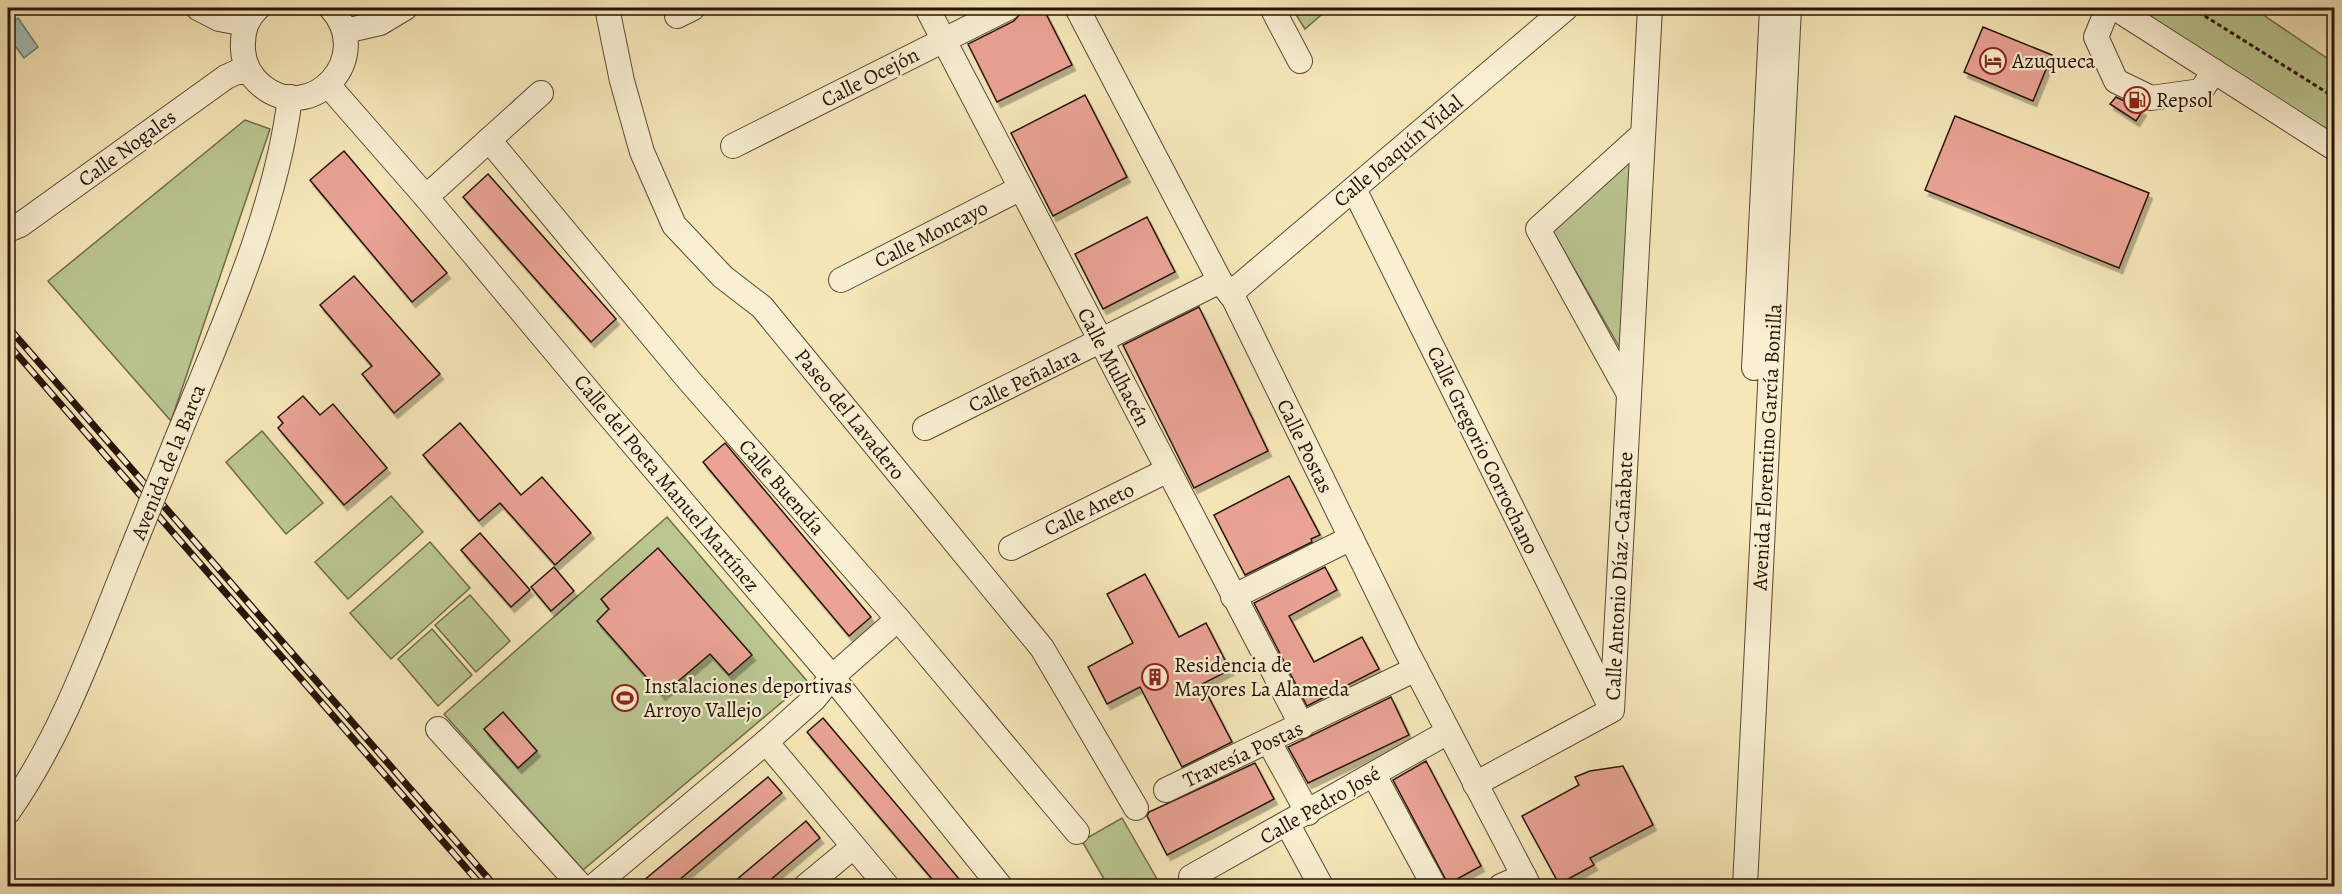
<svg xmlns="http://www.w3.org/2000/svg" width="2342" height="894" viewBox="0 0 2342 894" font-family="Alegreya,serif">
<defs>
<filter id="shadow"><feDropShadow dx="3.5" dy="5.5" stdDeviation="0" flood-color="#0004"/></filter>
</defs>
<rect width="100%" height="100%" fill="#f6e7b9"/>
<filter id="stains"><feTurbulence type="fractalNoise" baseFrequency=".00333" numOctaves="4"/><feColorMatrix values="0 0 0 0 .2 0 0 0 0 .09 0 0 0 0 .02 0 0 0 .5 -.17"/></filter>
<radialGradient id="worn" r=".72"><stop offset=".6" stop-color="#630" stop-opacity="0"/><stop offset="1" stop-color="#630" stop-opacity=".3"/></radialGradient>
<g fill="#bac691" stroke="#706c4c" stroke-width="1.5">
<polygon points="1292,8 1329,8 1305,29"/>
<polygon points="2138,8 2253,8 2334,63 2334,137"/>
<polygon points="245,120 270,129 171,421 48,281"/>
<polygon points="1633,153 1621,350 1552,230"/>
<polygon points="262,431 323,503 286,534 226,462"/>
<polygon points="391,496 423,532 348,599 315,562"/>
<polygon points="667,517 807,681 583,870 444,714"/>
<polygon points="430,542 470,588 391,659 350,613"/>
<polygon points="470,595 510,641 476,672 435,625"/>
<polygon points="432,629 472,675 438,706 398,659"/>
<polygon points="1122,818 1161,886 1108,886 1082,841"/>
</g>
<polygon fill="#a0beb8" stroke="#707a72" stroke-width="1.5" points="18,18 38,47 24,58 8,36 8,26"/>
<g fill="#eaa394" stroke="#271308" stroke-width="1.5" filter="url(#shadow)">
<polygon points="1032,8 1043,8 1072,65 997,102 968,44 1014,21 1021,13"/>
<polygon points="1983,27 2052,55 2033,101 1964,72"/>
<polygon points="1085,95 1127,177 1053,216 1011,133"/>
<polygon points="2116,97 2143,110 2136,121 2110,104"/>
<polygon points="1955,116 2149,193 2119,268 1925,190"/>
<polygon points="344,151 447,273 412,302 310,180"/>
<polygon points="488,174 616,319 591,342 463,197"/>
<polygon points="1147,217 1175,272 1103,309 1075,254"/>
<polygon points="354,276 440,374 394,413 362,374 372,366 320,305"/>
<polygon points="1199,307 1268,451 1194,488 1123,345"/>
<polygon points="303,396 320,415 333,404 387,468 344,505 278,428 283,423 278,417"/>
<polygon points="460,423 521,495 542,477 591,533 555,565 500,503 479,521 423,455"/>
<polygon points="725,443 871,617 849,636 703,462"/>
<polygon points="1289,476 1320,535 1311,539 1312,542 1245,575 1214,515"/>
<polygon points="480,533 530,590 511,607 461,550"/>
<polygon points="658,548 752,655 729,675 710,654 662,695 597,621 609,609 601,599"/>
<polygon points="554,567 574,591 551,611 531,587"/>
<polygon points="1325,567 1337,590 1289,616 1314,662 1362,637 1379,669 1307,706 1254,603"/>
<polygon points="1145,574 1179,637 1206,623 1230,670 1202,684 1232,742 1182,767 1140,687 1107,704 1088,667 1133,643 1107,594"/>
<polygon points="1391,697 1409,735 1308,783 1288,747"/>
<polygon points="503,712 537,751 518,768 484,729"/>
<polygon points="823,718 907,817 965,886 938,886 807,732"/>
<polygon points="1426,761 1481,866 1448,884 1393,780"/>
<polygon points="1255,763 1274,799 1167,855 1147,816 1149,812"/>
<polygon points="1623,766 1653,825 1590,858 1594,865 1559,884 1522,816 1579,785 1575,777 1590,771"/>
<polygon points="768,777 782,793 672,886 637,886"/>
<polygon points="806,821 820,838 763,886 729,886"/>
</g>
<g fill="none" stroke-linecap="round" stroke-linejoin="round">
<defs>
<g id="minor">
<polyline points="198,8 219,19 246,24"/>
<path d="M258,8C246,18 242,34 243,50C244,64 251,77 262,86C312,126 375,57 331,8"/>
<polyline points="607,8 622,81 642,152 674,225 723,277 762,307 1042,648 1136,808"/>
<polyline points="927,8 1302,726"/>
<polyline points="1077,8 1220,281 1234,299 1407,652 1529,886"/>
<polyline points="1272,8 1300,61"/>
<polyline points="2108,8 2096,37 2116,81 2151,98 2201,91 2214,71"/>
<polyline points="2115,8 2334,148"/>
<polyline points="677,16 693,8"/>
<polyline points="345,31 380,23 405,8"/>
<polyline points="328,85 426,197 605,411 832,677 1000,886"/>
<polyline points="489,140 687,378 898,619 1077,832"/>
<polyline points="733,146 1008,8"/>
<polyline points="1354,189 1611,708"/>
<polyline points="426,197 541,93"/>
<polyline points="8,230 20,225 226,77 237,72 249,72"/>
<polyline points="841,280 1021,188"/>
<polyline points="1230,294 1566,8"/>
<polyline points="1754,368 1772,8"/>
<polyline points="1629,394 1538,229 1643,134"/>
<polyline points="925,428 1220,281"/>
<path d="M176,441C220,333 276,213 290,97"/>
<polyline points="1011,548 1168,470"/>
<polyline points="1233,597 1351,538"/>
<polyline points="438,729 581,886"/>
<polyline points="766,742 887,886"/>
<polyline points="1269,742 1308,813"/>
<polyline points="1374,775 1434,886"/>
<polyline points="1475,784 1612,710 1650,8"/>
<polyline points="1166,790 1416,669"/>
<path d="M8,812C63,734 95,641 131,552"/>
<polyline points="1288,825 1321,886"/>
<polyline points="1191,877 1448,732"/>
<polyline points="594,886 766,742 814,699 832,677 898,619"/>
<polyline points="806,886 853,847"/>
<polyline points="1501,886 1524,876"/>
<polyline points="1745,886 1789,8"/>
</g>
</defs>
<use href="#minor" stroke="#5b4834" stroke-width="26"/>
<polyline stroke="#271308" stroke-width="3" stroke-dasharray="4.5 3" stroke-linecap="butt" points="2192,8 2334,97"/>
<use href="#minor" stroke="#f9efd2" stroke-width="24"/>
<defs>
<g id="rail">
<polyline points="8,327 495,886"/>
<polyline points="8,344 482,886"/>
</g>
</defs>
<use href="#rail" stroke="#271308" stroke-width="7"/>
<use href="#rail" stroke="#f9efd2" stroke-width="4.5" stroke-dasharray="14" stroke-linecap="butt"/>
<defs>
<polyline id="minor-bridge" points="131,552 176,441"/>
</defs>
<use href="#minor-bridge" stroke="#5b4834" stroke-width="26" stroke-linecap="butt"/>
<use href="#minor-bridge" stroke="#f9efd2" stroke-width="24"/>
</g>
<defs>
<symbol id="hotel-ring" viewBox="-11 -11 22 22"><circle r="9.5" fill="#f9efd2" stroke="#8f2418" stroke-width="1.5"/><path d="M-6-4.5h1.5V1H6V5H4.5V3h-9V5H-6ZM-4 0a1.8 1.8 0 1 1 3.6 0ZM.5 0V-2.5h3Q6-2.5 6 0Z" fill="#8f2418"/></symbol>
<symbol id="fuel-ring" viewBox="-11 -11 22 22"><circle r="9.5" fill="#f9efd2" stroke="#8f2418" stroke-width="1.5"/><path d="M-5.5-6h7V0h2V4h1.3V-2.5L3-4.5l.8-.8L6-3V5H2.5V1h-1V6h-7ZM-4.2-4.7v3.2H.2V-4.7Z" fill="#8f2418"/></symbol>
<symbol id="building-ring" viewBox="-11 -11 22 22"><circle r="9.5" fill="#f9efd2" stroke="#8f2418" stroke-width="1.5"/><path d="M-4-6H4V6H1V3H-1V6H-4ZM-2.5-4.3h1.7v1.8h-1.7ZM.8-4.3h1.7v1.8H.8ZM-2.5-1h1.7V.8h-1.7ZM.8-1h1.7V.8H.8Z" fill="#8f2418"/></symbol>
<symbol id="stadium-ring" viewBox="-11 -11 22 22"><circle r="9.5" fill="#f9efd2" stroke="#8f2418" stroke-width="1.5"/><path d="M0-5a6.5 5 0 1 0 0 10a6.5 5 0 1 0 0-10ZM-3.5-1.8h7v3.6h-7Z" fill="#8f2418"/></symbol>
</defs>
<g fill-rule="evenodd">
<use href="#hotel-ring" x="1978" y="46" width="30" height="30"/>
<use href="#fuel-ring" x="2122" y="85" width="30" height="30"/>
<use href="#building-ring" x="1140" y="662" width="30" height="30"/>
<use href="#stadium-ring" x="610" y="683" width="30" height="30"/>
</g>
<g text-anchor="middle" dominant-baseline="central" stroke-width="4.5" stroke-linejoin="round" paint-order="stroke">
<g font-size="21" fill="#271308" stroke="#f9efd2" text-anchor="start">
<text x="2012" y="61">Azuqueca</text>
<text x="2156" y="100">Repsol</text>
<text x="1174" y="665">Residencia de<tspan x="1174" dy="24">Mayores La Alameda</tspan></text>
<text x="644" y="686">Instalaciones deportivas<tspan x="644" dy="24">Arroyo Vallejo</tspan></text>
</g>
<g font-size="21" fill="#271308" stroke="#f9efd2">
<text transform="translate(870 77) rotate(-27)">Calle Ocejón</text>
<text transform="translate(127 148) rotate(-36)">Calle Nogales</text>
<text transform="translate(1398 151) rotate(-40)">Calle Joaquín Vidal</text>
<text transform="translate(931 234) rotate(-27)">Calle Moncayo</text>
<text transform="translate(1114 367) rotate(62)">Calle Mulhacén</text>
<text transform="translate(1024 380) rotate(-26)">Calle Peñalara</text>
<text transform="translate(850 414) rotate(51)">Paseo del Lavadero</text>
<text transform="translate(1305 446) rotate(64)">Calle Postas</text>
<text transform="translate(1767 447) rotate(-87)">Avenida Florentino García Bonilla</text>
<text transform="translate(1483 450) rotate(64)">Calle Gregorio Corrochano</text>
<text transform="translate(168 462) rotate(-68)">Avenida de la Barca</text>
<text transform="translate(667 483) rotate(50)">Calle del Poeta Manuel Martínez</text>
<text transform="translate(782 487) rotate(49)">Calle Buendía</text>
<text transform="translate(1089 509) rotate(-26)">Calle Aneto</text>
<text transform="translate(1619 576) rotate(-87)">Calle Antonio Díaz-Cañabate</text>
<text transform="translate(1243 754) rotate(-25)">Travesía Postas</text>
<text transform="translate(1320 805) rotate(-30)">Calle Pedro José</text>
</g>
</g>
<rect width="2342" height="894" fill="none" stroke="#f6e7b9" stroke-width="30"/>
<rect x="9" y="9" width="2324" height="876" fill="none" stroke="#271308" stroke-width="3"/>
<rect x="15" y="15" width="2312" height="864" fill="none" stroke="#271308" stroke-width="1.5"/>
<rect width="100%" height="100%" filter="url(#stains)"/>
<rect width="100%" height="100%" fill="url(#worn)"/>
</svg>
